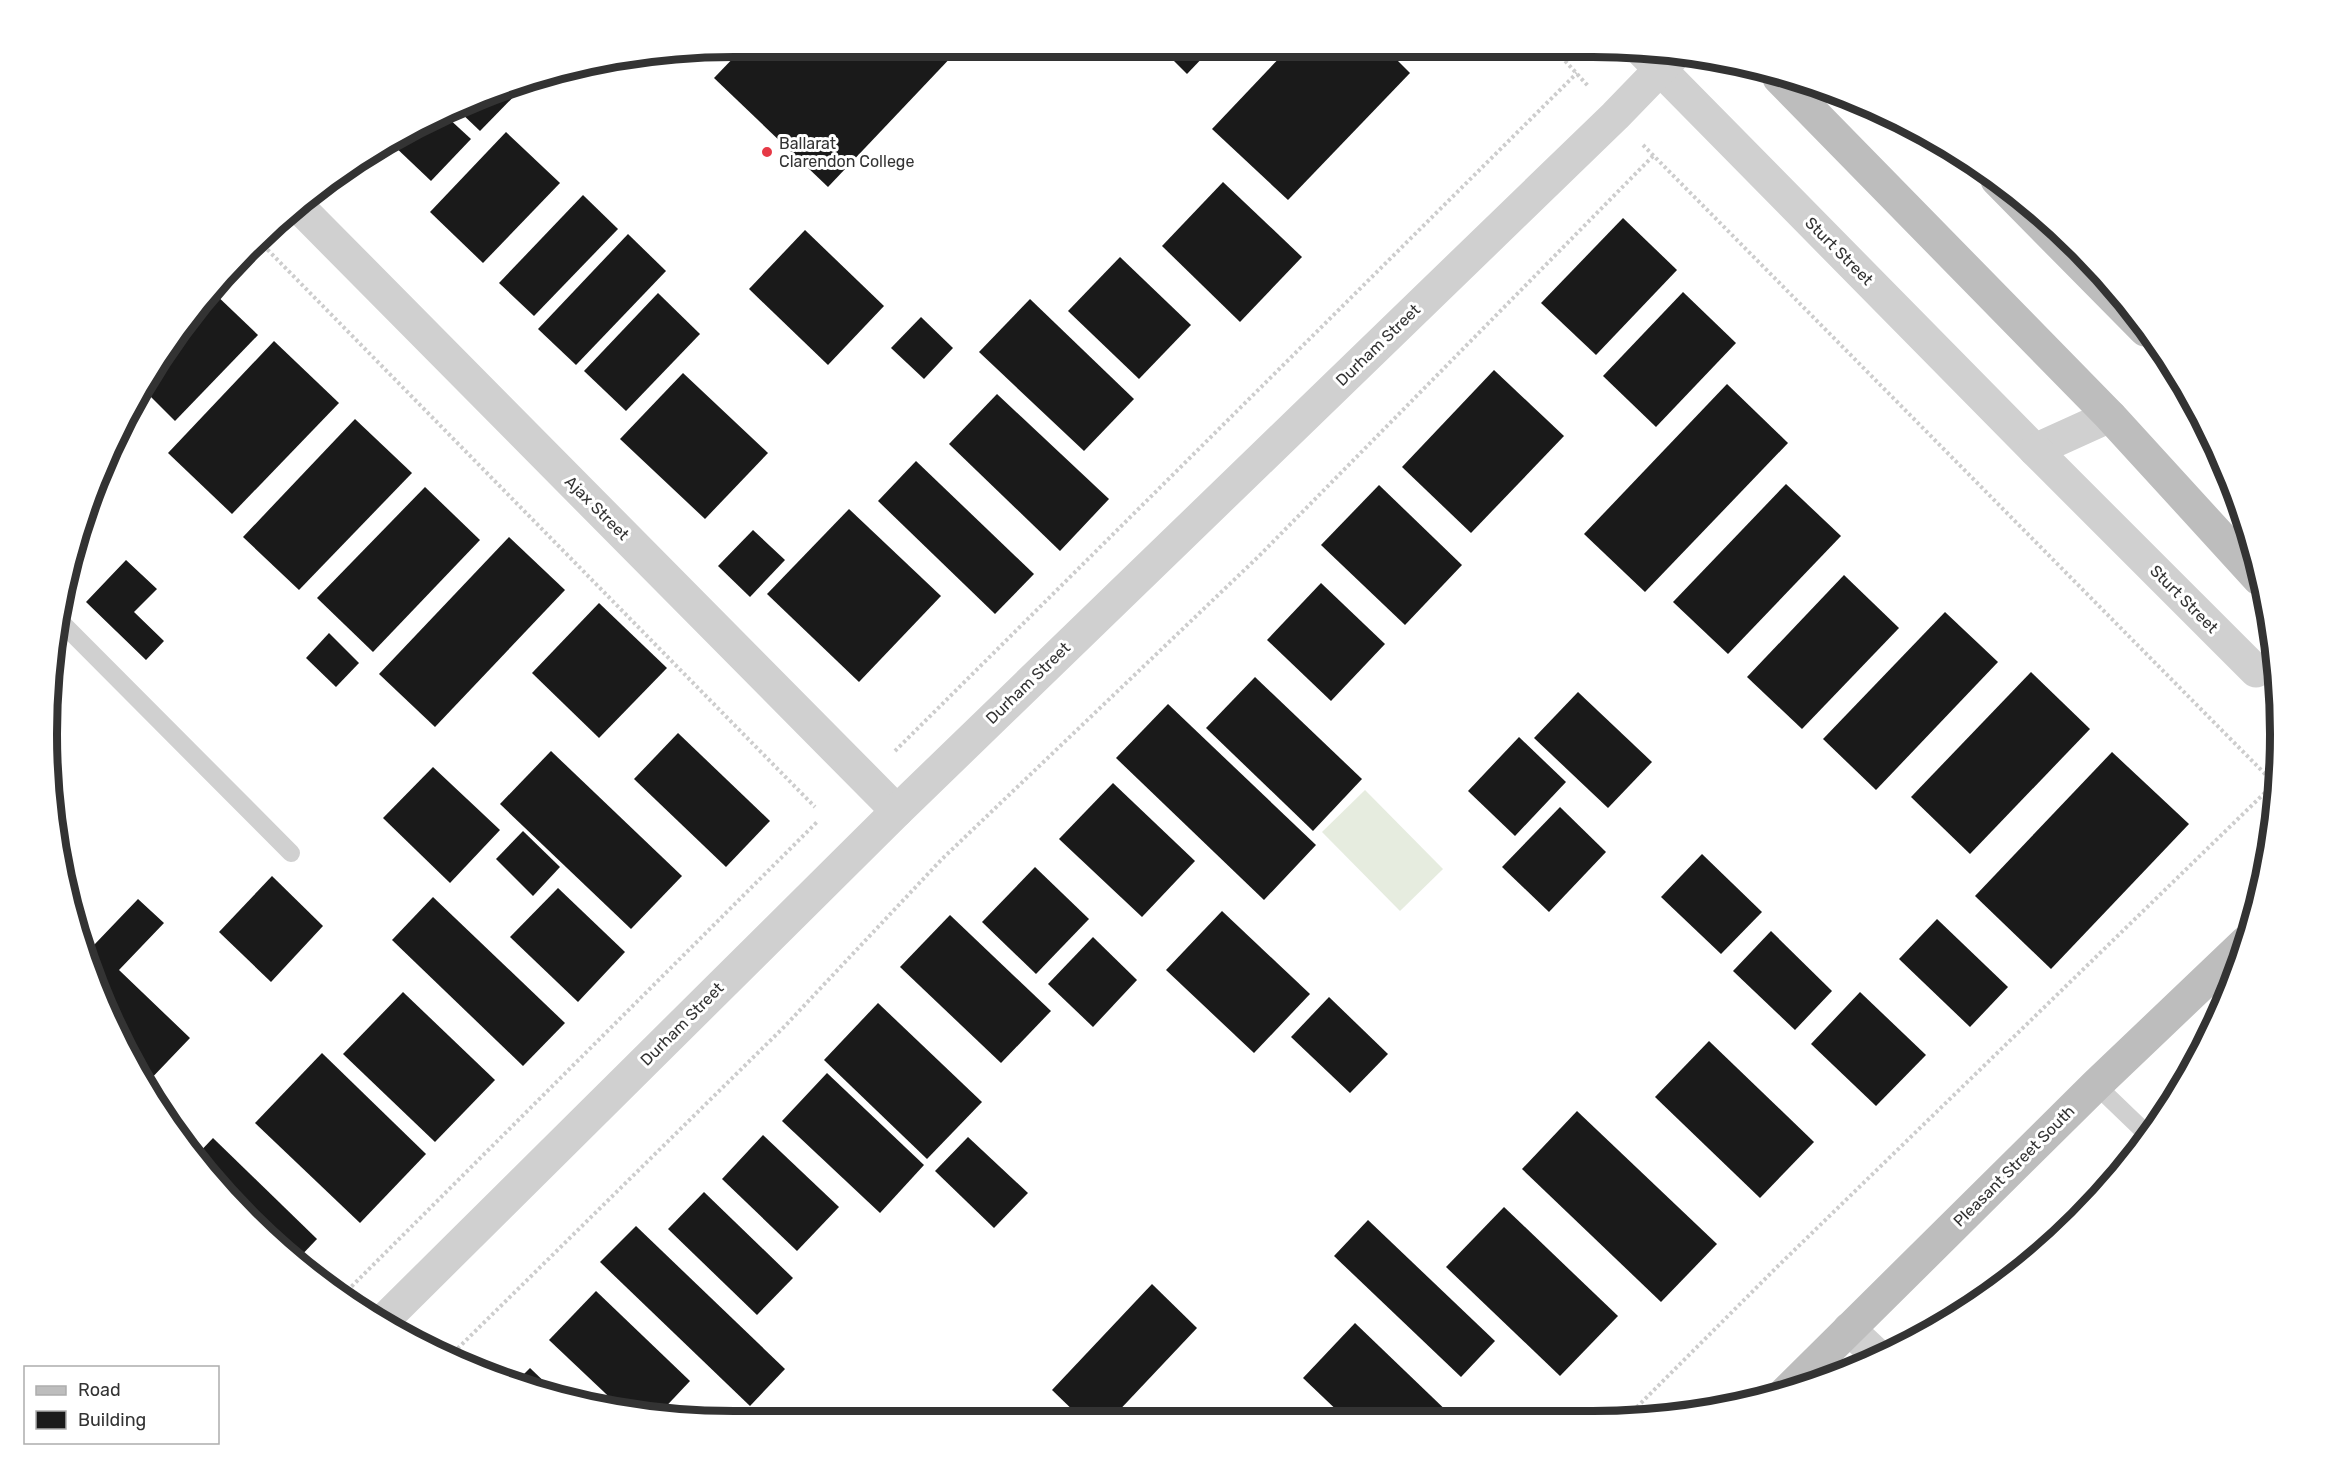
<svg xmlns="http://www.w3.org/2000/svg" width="2327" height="1468" viewBox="0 0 2327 1468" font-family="Rubik,sans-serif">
<rect width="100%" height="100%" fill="#fff"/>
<polygon fill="#e6ecdf" points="1365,790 1443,869 1400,911 1322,832"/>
<g fill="#1a1a1a">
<polygon points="739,52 956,52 828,187 714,78"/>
<polygon points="1165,52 1208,52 1187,74"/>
<polygon points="1285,52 1389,52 1410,73 1288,200 1212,129"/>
<polygon points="521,81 525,85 480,131 458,110"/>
<polygon points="446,116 471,139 431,181 391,143"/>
<polygon points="506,132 560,183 483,263 430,212"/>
<polygon points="1223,182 1302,257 1240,322 1162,246"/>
<polygon points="583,195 618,229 534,316 499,283"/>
<polygon points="1623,218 1677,270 1596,355 1541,303"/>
<polygon points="805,230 884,306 828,365 749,289"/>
<polygon points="628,234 666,271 576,365 538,329"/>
<polygon points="1120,257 1191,325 1139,379 1068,311"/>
<polygon points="212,291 258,335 175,421 141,387 189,315"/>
<polygon points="1683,292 1736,343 1656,427 1603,376"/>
<polygon points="658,293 700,334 626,411 584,371"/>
<polygon points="1030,299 1134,399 1084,451 979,352"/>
<polygon points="921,317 953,348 924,379 891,348"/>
<polygon points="274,341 339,403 232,514 168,453"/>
<polygon points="1494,370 1564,436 1471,533 1402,467"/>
<polygon points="683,373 768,453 705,519 620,439"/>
<polygon points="1727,384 1788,443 1645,592 1584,534"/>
<polygon points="997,394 1109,499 1060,551 949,444"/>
<polygon points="355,419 412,473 299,590 243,537"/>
<polygon points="916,461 1034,574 995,614 878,501"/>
<polygon points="1786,484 1841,536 1728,654 1673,602"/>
<polygon points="1379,485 1462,565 1405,625 1321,545"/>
<polygon points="425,487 480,540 373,652 317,598"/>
<polygon points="849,509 941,596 859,682 767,594"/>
<polygon points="753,530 785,560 750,597 718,566"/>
<polygon points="509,537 565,590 435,727 379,674"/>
<polygon points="126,560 157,589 134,612 164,641 146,660 86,602"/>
<polygon points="1844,575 1899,628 1802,729 1747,677"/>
<polygon points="1321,583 1385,644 1331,701 1267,640"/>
<polygon points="599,603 667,668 599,738 532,673"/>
<polygon points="1945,612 1998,662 1876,790 1823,739"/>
<polygon points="329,633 359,663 336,687 306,658"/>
<polygon points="2031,672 2090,729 1970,854 1911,797"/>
<polygon points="1255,677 1362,779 1313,831 1206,728"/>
<polygon points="1578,692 1652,762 1608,808 1534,738"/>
<polygon points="1168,704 1316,845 1264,900 1116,758"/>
<polygon points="678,733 770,821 726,867 634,779"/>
<polygon points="1519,737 1566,782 1515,836 1468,791"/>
<polygon points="551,751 682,876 631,929 500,804"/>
<polygon points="2112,752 2189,824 2051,969 1975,896"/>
<polygon points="433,767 500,830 450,883 383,818"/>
<polygon points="1113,783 1195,861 1142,917 1059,839"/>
<polygon points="1560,807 1606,852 1549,912 1502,867"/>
<polygon points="523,831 560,867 533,896 496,859"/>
<polygon points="1702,854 1762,912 1721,954 1661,897"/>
<polygon points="1035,867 1089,919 1036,974 982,922"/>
<polygon points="272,876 323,926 271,982 219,932"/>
<polygon points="558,888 625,952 578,1002 510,937"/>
<polygon points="433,897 565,1023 523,1066 392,940"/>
<polygon points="138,899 164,923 119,970 190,1038 145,1085 117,1038 77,930 94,945"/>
<polygon points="1222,911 1310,994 1254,1053 1166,970"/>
<polygon points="950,915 1051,1011 1001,1063 900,967"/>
<polygon points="1937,919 2008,987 1970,1027 1899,959"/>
<polygon points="1771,931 1832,991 1795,1030 1733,971"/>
<polygon points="1093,937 1137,980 1093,1027 1048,984"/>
<polygon points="403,992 495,1080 435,1142 343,1054"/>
<polygon points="1860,992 1926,1055 1876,1106 1811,1044"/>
<polygon points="1329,997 1388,1054 1350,1093 1291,1037"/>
<polygon points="878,1003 982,1102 927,1159 824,1060"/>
<polygon points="1709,1041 1814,1142 1760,1198 1655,1097"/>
<polygon points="322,1053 426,1154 360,1223 255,1123"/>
<polygon points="827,1073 924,1165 880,1213 782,1121"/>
<polygon points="1577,1111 1717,1244 1661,1302 1522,1169"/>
<polygon points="763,1135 839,1207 797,1251 722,1179"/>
<polygon points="968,1137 1028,1193 994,1228 935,1171"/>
<polygon points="213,1138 317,1239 296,1261 217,1188 194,1158"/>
<polygon points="704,1192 793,1278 757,1315 668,1229"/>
<polygon points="1504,1207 1618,1316 1560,1376 1446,1267"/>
<polygon points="1368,1220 1495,1341 1461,1377 1334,1256"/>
<polygon points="636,1226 785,1369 750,1406 600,1262"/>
<polygon points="1152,1284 1197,1328 1112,1418 1081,1418 1052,1390"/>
<polygon points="596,1291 690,1381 657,1416 623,1410 549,1340"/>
<polygon points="1355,1323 1455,1419 1346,1419 1303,1378"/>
<polygon points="530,1368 555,1392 517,1381"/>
</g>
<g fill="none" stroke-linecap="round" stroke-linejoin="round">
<g stroke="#cdcdcd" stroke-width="4" stroke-dasharray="3 3" stroke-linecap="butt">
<polyline points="1557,52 1589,87"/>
<polyline points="1643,145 2275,784"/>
<polyline points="259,241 815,807"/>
<polyline points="895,751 1577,73"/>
<polyline points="2017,1270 2127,1160"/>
<polyline points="343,1295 817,822"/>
<polyline points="449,1357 784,1027 942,859 1259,556 1653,156"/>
<polyline points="1624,1420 1777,1267 2279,779"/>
</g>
<g stroke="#d0d0d0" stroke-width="18">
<polyline points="58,619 291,853"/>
<polyline points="2096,1085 2149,1136"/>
</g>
<g stroke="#d0d0d0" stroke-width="33">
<polyline points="1643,52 2035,450 2110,416"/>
<polyline points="297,205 897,811"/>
<polyline points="2035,450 2256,671"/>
<polyline points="385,1319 897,811 1615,116 1677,52"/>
<polyline points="1849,1329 1879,1357"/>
</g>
<g stroke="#bdbdbd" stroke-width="33">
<polyline points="1779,78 2110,416 2259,579"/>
<polyline points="1997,180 2145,330"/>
<polyline points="1785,1393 2096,1085 2246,942"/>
</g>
</g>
<circle fill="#e63946" stroke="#fff" stroke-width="2" cx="767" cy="152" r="6"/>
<g text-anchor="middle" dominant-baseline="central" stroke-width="6" stroke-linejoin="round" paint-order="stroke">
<g font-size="16" fill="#333" stroke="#fff" text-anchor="start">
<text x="779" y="143">Ballarat<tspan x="779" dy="18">Clarendon College</tspan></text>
</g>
<g font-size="16" fill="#333" stroke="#fff">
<text transform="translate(1839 251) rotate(45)">Sturt Street</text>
<text transform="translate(1378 345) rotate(-44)">Durham Street</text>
<text transform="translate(597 508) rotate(45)">Ajax Street</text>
<text transform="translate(2184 599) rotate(45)">Sturt Street</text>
<text transform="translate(1028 683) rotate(-44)">Durham Street</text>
<text transform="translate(682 1024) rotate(-45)">Durham Street</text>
<text transform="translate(2014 1166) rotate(-45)">Pleasant Street South</text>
</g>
</g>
<path d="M0 0H2327V1468H0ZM734 57H1593A677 677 0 0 1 2270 734V734A677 677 0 0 1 1593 1411H734A677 677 0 0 1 57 734V734A677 677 0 0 1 734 57Z" fill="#fff" fill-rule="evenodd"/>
<path fill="none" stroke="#333" stroke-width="8" d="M734 57H1593A677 677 0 0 1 2270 734V734A677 677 0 0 1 1593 1411H734A677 677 0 0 1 57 734V734A677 677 0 0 1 734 57Z"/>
<rect x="24" y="1366" width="195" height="78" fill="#ffffff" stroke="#adadad" stroke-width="1.5"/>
<rect x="36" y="1386" width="30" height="9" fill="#bdbdbd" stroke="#adadad" stroke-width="1.5"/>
<text x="78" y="1396" font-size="18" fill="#333333">Road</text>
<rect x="36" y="1411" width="30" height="18" fill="#1a1a1a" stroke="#adadad" stroke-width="1.5"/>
<text x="78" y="1426" font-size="18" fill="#333333">Building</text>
</svg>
